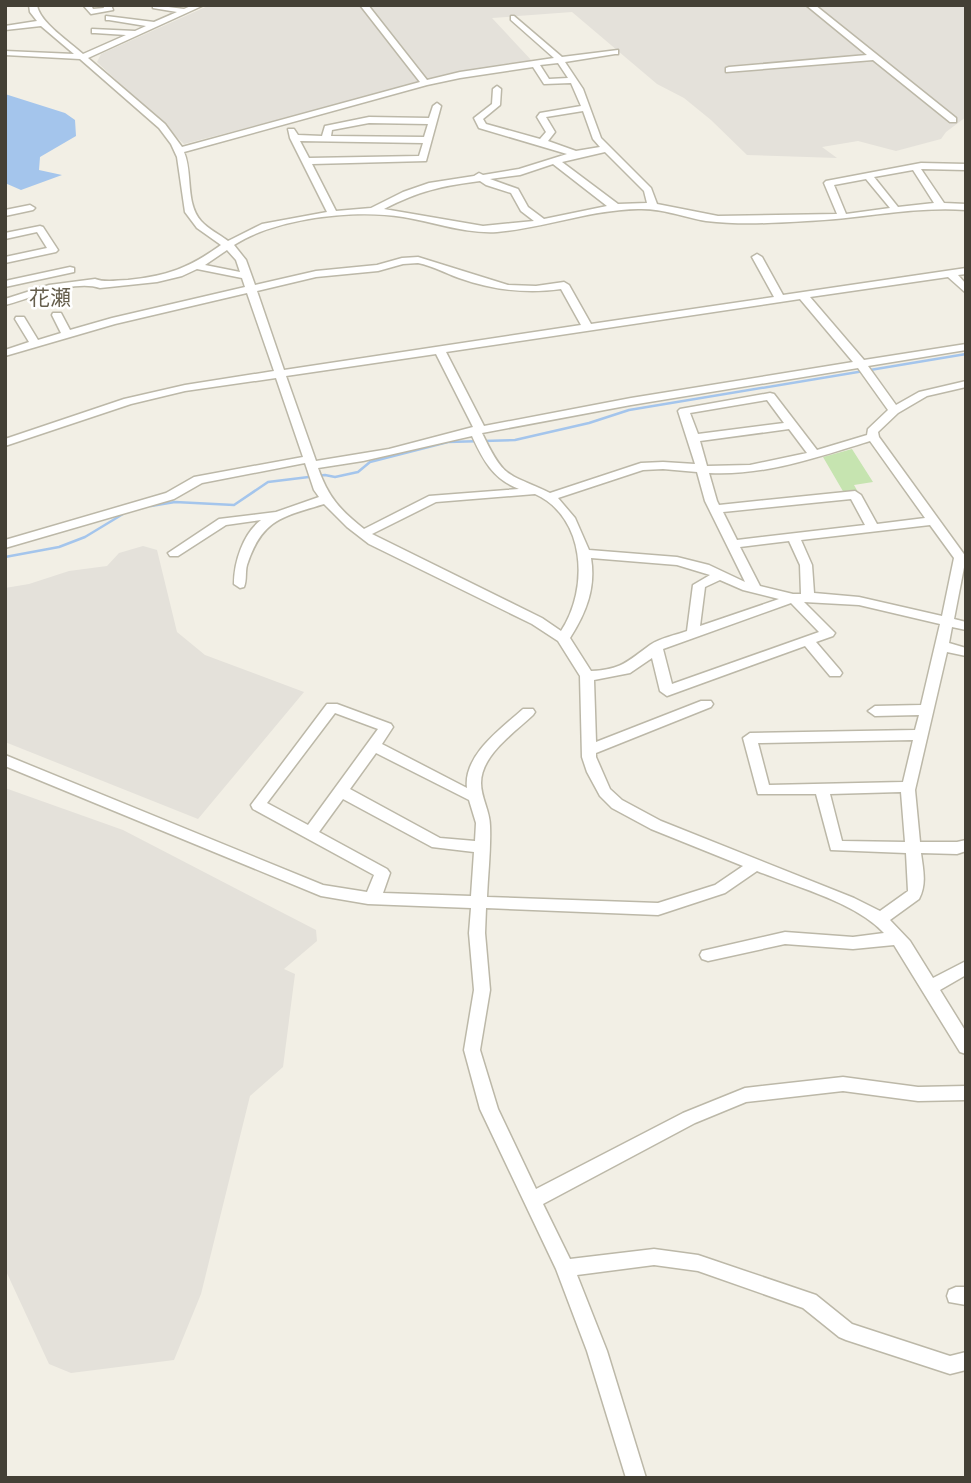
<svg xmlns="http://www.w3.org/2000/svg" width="971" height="1483" viewBox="0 0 971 1483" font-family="Commissioner,'Noto Sans JP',sans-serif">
<rect width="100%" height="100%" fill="#f2efe5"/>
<g fill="#e4e1da">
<polygon points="210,5 966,5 966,117 946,132 941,139 896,151 858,141 822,147 837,158 747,155 711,120 684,98 657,84 572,12 492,18 533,62 413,85 184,144 97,62 101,54"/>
<polygon points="143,546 157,550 177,632 205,655 304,692 198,819 5,742 5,588 29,584 69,571 107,566 119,553"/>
<polygon points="5,788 123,830 316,930 317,941 284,969 295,974 283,1067 250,1096 201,1294 174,1360 71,1373 49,1364 5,1269"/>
</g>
<polygon fill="#c6e4b0" points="852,449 873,482 854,485 858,492 844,493 823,457"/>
<polygon fill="#a4c5ec" points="5,94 65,113 75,120 76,136 40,157 39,170 62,175 21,190 5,183"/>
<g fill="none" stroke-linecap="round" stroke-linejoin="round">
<g stroke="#a4c5ec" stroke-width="2.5">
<polyline points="151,506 175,502 234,505 268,482 325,475 335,477 358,472 370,462 448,442 515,440 589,423 629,410 966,354"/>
<polyline points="5,557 59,547 85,537 123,514"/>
</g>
<defs>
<g id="minor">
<path d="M29,5H37C39,22 70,42 83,54L126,35L95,33H92V29L135,31L146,26L109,20H106V16L154,22L177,12L153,8V5L184,9L193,5H204L88,58L165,124L182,147L420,82L360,5H368L427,80L460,72L554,58L511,20V16H514L562,57L618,50V54H615L565,62L583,89L601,138L651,188L657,204L718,216L837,214L824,183L826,181L921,163L966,164V170L921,169L944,203L966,204V210C913,206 860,219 807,221C774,223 739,225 706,221C683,217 661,208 638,209C589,210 545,228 497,232C465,234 434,222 403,217C354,209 276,218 234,245L246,260L255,285L316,271L377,265L402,258L418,257L508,285L536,286L564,282L569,285L591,324L774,297L752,257L757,254L762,257L783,295L966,268V274L958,275L966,284V293L948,277L810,297L864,360L966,344V350L868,366L896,405L919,392L966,381V387L927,396L898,413L878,432L879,437L966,557L954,619L966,622V630L952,627L949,643L966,648V656L947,652L915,790L920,842H957L966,840V851L957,854L921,853C923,869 927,884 919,899L890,920L910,941L933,978L966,961V975L940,990L966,1032V1054L960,1052L894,945L853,949L785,944L708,961L702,959L700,955L702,951L785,932L853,937L884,933C855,902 796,887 757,871L725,893L658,915L486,908L485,933L490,990L480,1050L498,1109L536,1189L683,1113L745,1088L843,1077L918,1087L966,1086V1100L918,1101L843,1091L746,1102L695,1123L543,1204L570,1259L654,1249L698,1255L816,1295L852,1324L950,1356L966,1352V1370L950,1374L846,1340L839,1337L803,1308L698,1271L654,1265L577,1275L607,1351L646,1478H626L587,1351L556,1269L480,1109L464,1050L474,990L469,933L471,908L368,904L321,896L5,766V755L323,885L367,892L374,875L253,809L251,805L327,704H337L391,724L393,727L382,744L467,788C463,755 502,728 523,709H533L535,712L533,715C514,733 481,755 481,783C481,798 490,811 490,826C491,849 488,873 487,897L658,903L715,885L743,866L651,829L612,808L600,796L587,772L582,757L580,676L558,641L532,624L369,544L347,527L324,504C282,517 262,519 247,565C245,572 247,580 244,587L240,588L234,584C234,562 243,534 261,520L226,525L178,556H170L168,553L219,519L276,512L319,497L314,490L305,463L202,483L174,499L5,548V540L166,493L194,477L303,457L276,378L185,391L131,404L5,446V439L124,399L185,385L274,371L247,293L115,324L5,356V350L29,342L15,319L16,317H24L38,340L61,333L52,315L53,313H61L70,330L112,318L245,287L242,278L197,269L182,276L157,282L100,288C75,279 31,298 5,305V299L49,285L95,279C106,283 117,280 128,280C167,276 189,268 221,245L197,228L185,212L177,157L171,144L159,128L80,59L5,55V51L74,54L41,26L5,30V26L37,21L30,12ZM558,63L568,78L549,79L540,65ZM533,67L544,84L571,83L581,106L540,113L537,117L546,132L540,139L486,124L483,119L500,105L501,89L497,86L493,89L492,104L474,118L479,128L567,154L519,169L483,175L479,173L474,176L429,183L403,192L371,208L336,211L312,164L426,161L441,106L437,103L433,106L429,118L369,117L325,126L322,136L298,135L294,129H288L290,138L327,212L262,224L228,241C219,234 208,229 201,221C185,203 193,173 184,152L427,85L460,78ZM583,111L593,139L600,147L576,151L548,141L555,132L546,117ZM369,123L428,124L424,137L331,136L332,130ZM300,141L423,143L419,156L309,158ZM605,152L644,191L647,203L618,204L562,162ZM553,164L607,206L544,219L528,207L518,189L490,179L520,175ZM913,170L934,203L898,207L874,177ZM866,179L890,208L846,214L834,185ZM480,181L486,185L511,193L521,211L534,221L483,226L384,209C419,191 441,186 480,181ZM227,250L236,260L240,272L205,265ZM418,263C433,266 445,273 459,278C493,290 525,294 561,289L581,325L284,370L257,291L316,277L378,271L403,264ZM800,299L853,362L631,398L484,426L446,352ZM436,354L473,427L389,449L316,461L286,376ZM858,368L888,410L868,429L867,435L817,450L774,394L770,393L680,409L678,411L695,464L663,462L641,463L550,493C507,472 505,481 482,433L631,405ZM767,400L784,423L698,434L690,413ZM789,429L807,453L750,465L707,466L700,441ZM472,436C483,460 493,479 519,489L429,496L364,529C340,510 328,497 318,468L363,461ZM870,441L925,518L877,524L861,495L855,491L719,505L717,501L709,473C765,476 818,457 870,441ZM663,469L697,472L705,501L745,582L709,565L677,557L589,550L575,518L558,498L643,470ZM535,494C586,517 589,589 561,631L542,618L372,534L436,502ZM851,499L865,525L737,540L723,512ZM930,525L954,558L942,616L859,597L814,593L812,565L801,540ZM789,541L800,565L801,594H793L760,586L740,547ZM591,558L677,565L710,575L693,585L687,631C676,635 660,638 650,645C628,661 621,670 591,671L570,638C586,613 596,588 591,558ZM720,580L743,590L779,599L700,626L705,587ZM804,602L859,605L940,624L921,705L875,706L868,711L875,716L919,715L915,730L750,733L743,738L758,794H816L831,850L906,853L908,891L880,911L854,898L661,821L622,800L610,789L596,757V753L711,707L713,704L711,701H701L596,742L594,680L630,673L652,658L660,691L667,696L805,646L830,676H840L842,673L840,670L816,642L833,636L835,633ZM791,603L819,632L672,684L663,649ZM335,713L378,729L308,825L267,803ZM913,740L903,782L769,785L758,743ZM376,753L469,800L476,823L475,841L440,838L350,789ZM901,792L905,842L842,841L830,794ZM343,799L432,847L474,852L471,896L383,893L390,873L387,869L319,832Z"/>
<polygon points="83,5 91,5 93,9 104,8 103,5 111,5 113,10 91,14"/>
<polygon points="806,5 815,5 956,118 956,122 950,122 873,60 726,72 726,68 729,67 867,55"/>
<polygon points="30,205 35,208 33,210 5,216 5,210"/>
<polygon points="40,226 43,227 58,250 56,252 5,263 5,257 47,248 37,232 5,239 5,233"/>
<polygon points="70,267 74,268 74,272 5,287 5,281"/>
<polygon points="956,1287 966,1287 966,1305 949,1302 947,1296 949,1290"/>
</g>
</defs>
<use href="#minor" stroke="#bcb8a8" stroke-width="3"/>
<use href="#minor" fill="#fff" fill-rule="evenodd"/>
</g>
<g text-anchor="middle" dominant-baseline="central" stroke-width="5" stroke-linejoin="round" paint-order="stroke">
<g font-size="21" fill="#665f4d" stroke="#fff">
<text x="50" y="296">花瀬</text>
</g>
</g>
<rect width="971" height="1483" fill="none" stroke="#444035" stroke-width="14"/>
</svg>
